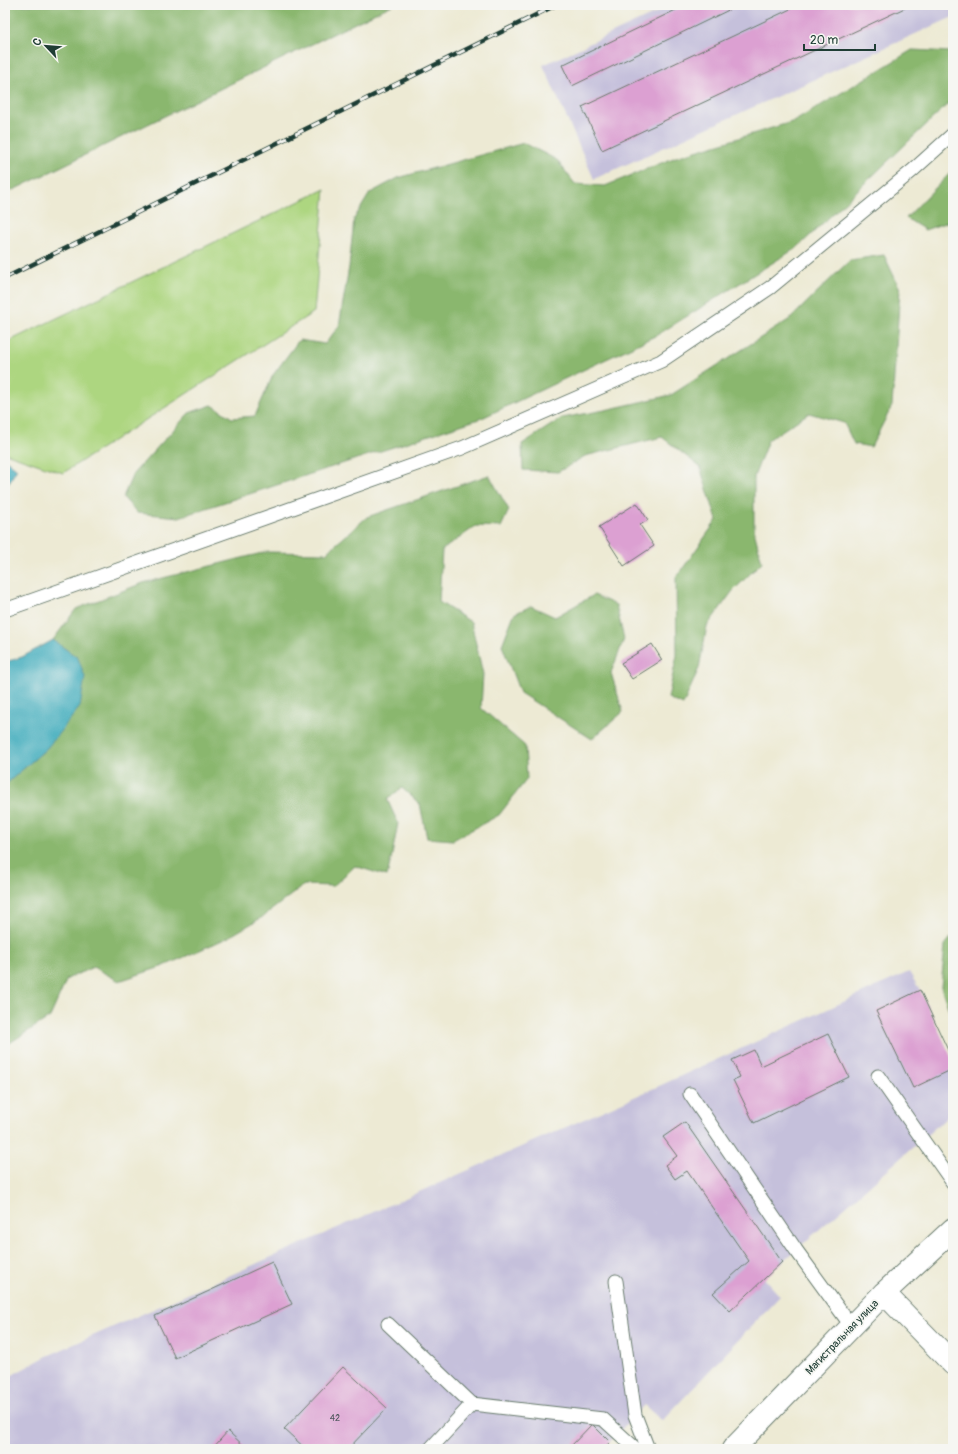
<svg xmlns="http://www.w3.org/2000/svg" width="958" height="1454" viewBox="0 0 958 1454" font-family="Pangolin,sans-serif">
<rect width="100%" height="100%" fill="#f6f6f2"/>
<filter id="ink" filterUnits="userSpaceOnUse"><feTurbulence type="fractalNoise" baseFrequency=".025" numOctaves="2"/><feDisplacementMap in="SourceGraphic" scale="8" xChannelSelector="R" yChannelSelector="G"/><feConvolveMatrix kernelMatrix="1 2 1 2 8 2 1 2 1" color-interpolation-filters="sRGB"/></filter>
<filter id="wash" filterUnits="userSpaceOnUse"><feTurbulence type="fractalNoise" baseFrequency=".012" numOctaves="4" result="noise"/><feDisplacementMap in="SourceGraphic" scale="16" xChannelSelector="R" yChannelSelector="G"/><feGaussianBlur stdDeviation="0.9" result="paint"/><feColorMatrix in="noise" values="0 0 0 0 0 0 0 0 0 0 0 0 0 0 0 0 0 1.4 0 .05"/><feComposite in="paint" operator="in"/></filter>
<g filter="url(#wash)">
<rect width="100%" height="100%" fill="#edead4"/>
<g fill="#c5c0db">
<polygon points="673,5 953,5 953,17 594,179 543,65"/>
<polygon points="909,972 920,990 953,1061 953,1112 764,1278 780,1296 662,1421 644,1405 603,1449 5,1449 5,1379 45,1357 659,1086"/>
</g>
<polygon fill="#add680" stroke="#668a5a" points="325,189 314,312 63,473 5,453 5,343"/>
<g fill="#8ab76e" stroke="#547a51">
<polygon points="5,5 392,5 5,194"/>
<polygon points="912,50 953,52 953,99 798,247 657,335 482,418 179,517 137,513 123,497 133,474 189,413 212,405 232,418 255,416 273,375 299,340 325,344 339,326 349,267 354,219 370,193 398,178 524,143 557,160 575,184 605,186 676,157 795,121"/>
<polygon points="953,170 953,220 925,230 906,218"/>
<polygon points="884,255 900,289 892,406 871,447 854,444 844,423 809,413 768,440 754,477 754,531 762,562 732,592 707,626 699,668 683,705 668,698 677,655 676,578 717,520 700,467 662,437 585,456 558,472 523,470 522,444 562,418 605,410 671,395 790,319 850,260"/>
<polygon points="489,475 509,510 501,527 476,526 442,550 439,602 471,622 483,674 481,708 525,746 527,779 499,815 453,840 427,838 420,804 402,788 387,799 398,823 392,855 387,876 355,866 333,886 304,885 261,918 227,938 164,966 119,981 93,967 67,979 50,1017 5,1046 5,785 47,748 78,658 53,640 76,609 143,583 266,552 326,553 367,517"/>
<polygon points="594,595 616,605 624,639 611,673 623,712 592,739 520,693 502,645 514,614 531,606 555,617"/>
<polygon points="953,935 953,1022 941,987 945,945"/>
</g>
<g fill="#3eabbc" stroke="#2e7478">
<polygon points="5,459 17,469 5,489"/>
<polygon points="53,640 78,658 85,677 80,707 47,748 5,785 5,662 22,657"/>
</g>
<g id="blocks">
<g fill="#dca0d2">
<polygon points="686,5 739,5 572,86 562,65"/>
<polygon points="799,5 911,5 602,150 582,107"/>
<polygon points="637,503 648,520 640,525 654,546 624,566 599,527"/>
<polygon points="652,644 662,660 632,679 621,663"/>
<polygon points="920,990 953,1061 953,1069 913,1088 876,1011"/>
<polygon points="828,1034 849,1077 754,1123 733,1080 740,1077 732,1060 754,1050 761,1066"/>
<polygon points="685,1122 782,1262 730,1311 713,1293 749,1261 687,1171 675,1179 665,1165 677,1156 663,1137"/>
<polygon points="272,1262 292,1304 175,1358 155,1316"/>
<polygon points="343,1367 387,1408 348,1449 306,1449 284,1429"/>
<polygon points="592,1424 610,1442 603,1449 574,1449 571,1446"/>
<polygon points="228,1431 247,1449 212,1449"/>
</g>
</g>
</g>
<g filter="url(#ink)">
<use href="#blocks" fill-opacity="0" stroke="#677a6c" stroke-width="1"/>
<g fill="none" stroke-linecap="round" stroke-linejoin="round">
<defs>
<g id="service">
<polyline points="5,610 462,448 661,361 771,287 912,171 953,134"/>
<polyline points="878,1076 953,1183"/>
<polyline points="690,1094 796,1250 852,1327"/>
<polyline points="616,1281 635,1415 648,1449"/>
<polyline points="388,1324 472,1404 603,1419 636,1449"/>
<polyline points="430,1449 472,1404"/>
</g>
<polyline id="minor" points="884,1293 953,1364"/>
<polyline id="secondary" points="733,1449 884,1293 953,1229"/>
</defs>
<use href="#service" stroke="#677a6c" stroke-width="15"/>
<use href="#minor" stroke="#677a6c" stroke-width="24"/>
<use href="#secondary" stroke="#677a6c" stroke-width="24"/>
<use href="#service" stroke="#fff" stroke-width="13"/>
<use href="#minor" stroke="#fff" stroke-width="22"/>
<use href="#secondary" stroke="#fff" stroke-width="22"/>
<defs>
<polyline id="rail" points="5,278 556,5"/>
</defs>
<use href="#rail" stroke="#1f3d34" stroke-width="4.5"/>
<use href="#rail" stroke="#f6f6f2" stroke-width="3" stroke-dasharray="9" stroke-linecap="butt"/>
</g>
</g>
<g text-anchor="middle" dominant-baseline="central" stroke-width="3.5" stroke-linejoin="round" paint-order="stroke">
<g font-size="9" fill="#4e565c">
<text x="335" y="1418">42</text>
</g>
<g font-size="11" fill="#1f3d34" stroke="#f6f6f2">
<text transform="translate(842 1337) rotate(-46)">Магистральная улица</text>
</g>
</g>
<rect width="958" height="1454" fill="none" stroke="#f6f6f2" stroke-width="20"/>
<g transform="translate(46 46) rotate(296)" stroke="#f6f6f2" stroke-width="3" paint-order="stroke">
<path d="M0-3L7 15L0 10L-7 15Z" fill="#1f3d34"/>
<text y="-6" font-size="11" font-weight="bold" text-anchor="middle" fill="#1f3d34">С</text>
</g>
<path d="M804 44v6h71v-6" fill="none" stroke="#1f3d34" stroke-width="2"/>
<text x="810" y="44" font-size="12" fill="#1f3d34" stroke="#f6f6f2" stroke-width="3" paint-order="stroke">20 m</text>
</svg>
